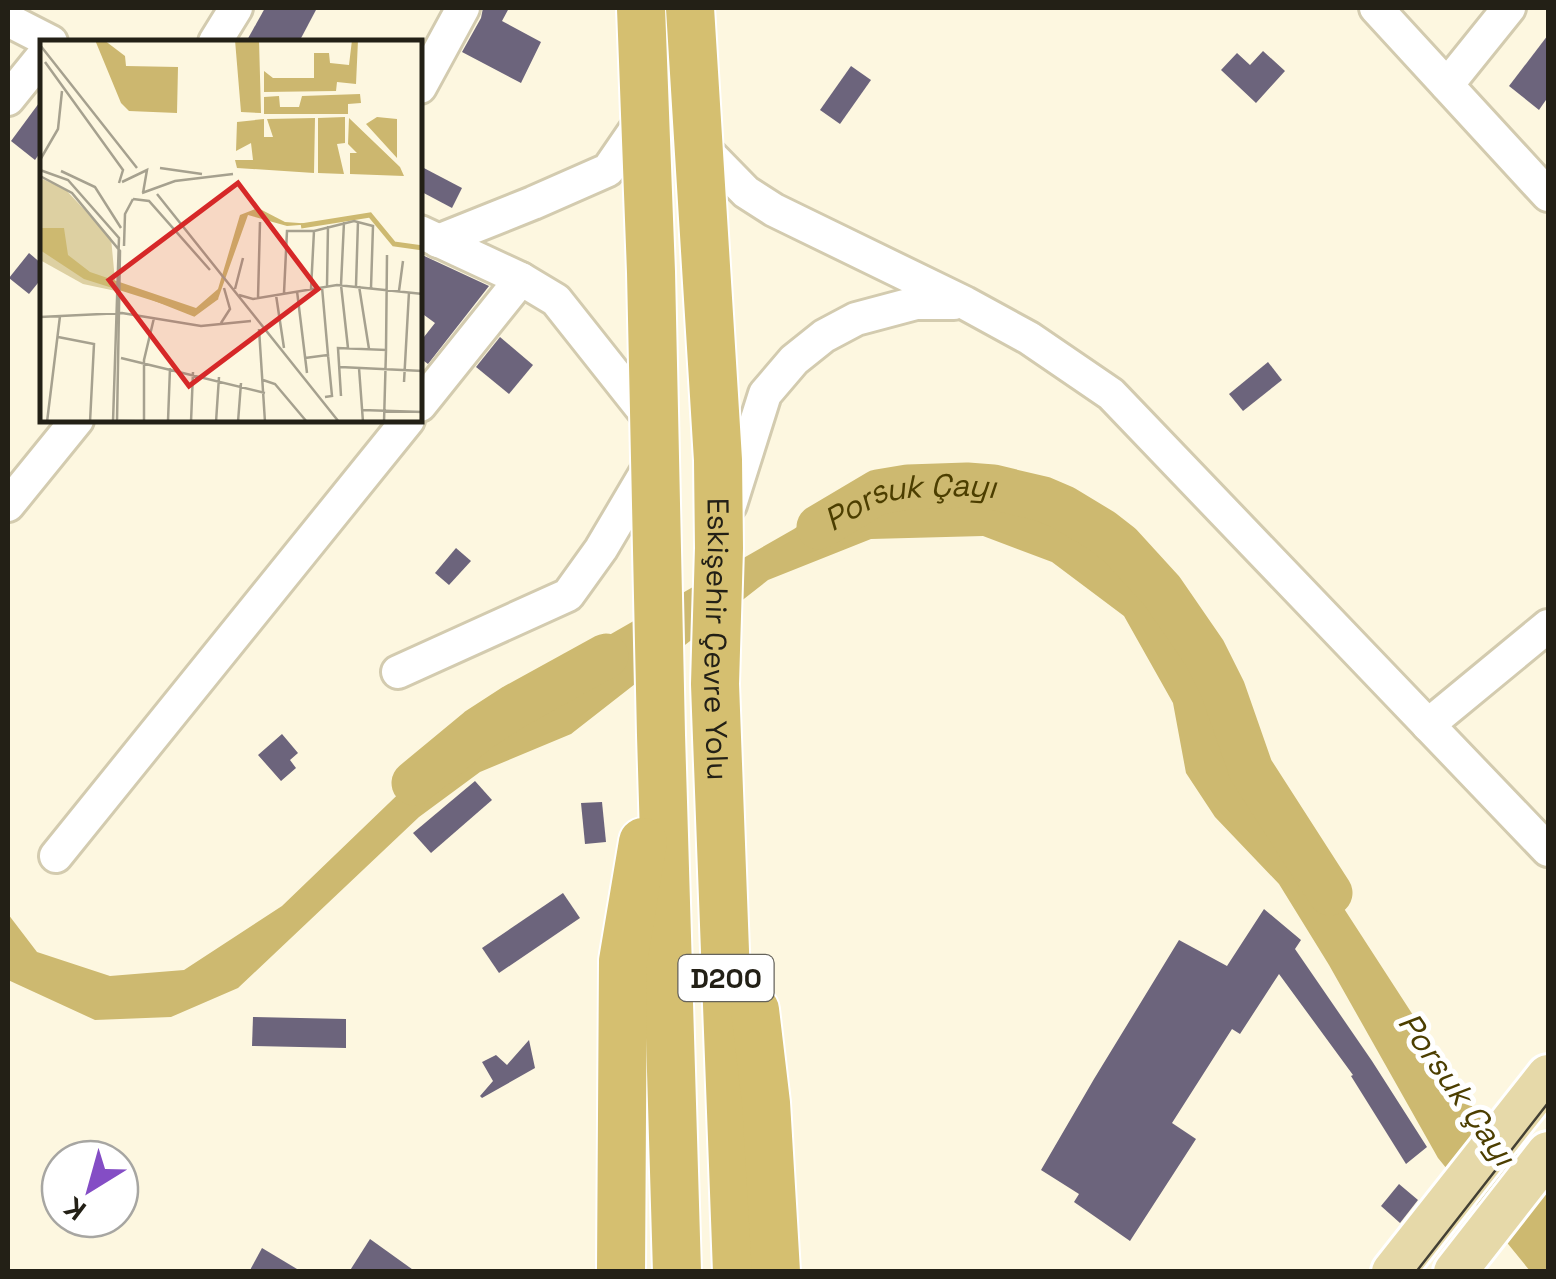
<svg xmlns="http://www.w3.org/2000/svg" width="1556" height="1279" viewBox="0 0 1556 1279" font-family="'Space Grotesk',sans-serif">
<rect width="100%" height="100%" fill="#fdf7e0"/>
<polygon fill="#cdb970" points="919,489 1031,506 1092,527 1220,673 1242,787 1308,853 1479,1117 1548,1183 1548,1271 1530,1271 1438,1158 1329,965 1279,884 1215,817 1186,773 1173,703 1124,616 1052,562 983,536 871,539 768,580 571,734 480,772 419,817 238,988 171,1017 95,1020 8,980 8,914 37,952 110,976 184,970 282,906 441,753 515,719 597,642 794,529 833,503"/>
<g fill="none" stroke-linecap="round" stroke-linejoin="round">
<g stroke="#cdb970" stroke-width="45">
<path id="s1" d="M819,527L878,492L908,487L967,485L993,487L1043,499L1064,508L1102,531L1120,545L1162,591L1204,652L1223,690L1251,770L1330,893"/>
<polyline points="414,783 478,730 515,706 606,656"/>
</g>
</g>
<g fill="#6c647c">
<polygon points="265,8 317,8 299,42 246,42"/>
<polygon points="483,8 509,8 502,21 541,42 521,83 462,52 481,18"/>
<polygon points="1548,35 1548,97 1539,110 1509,86"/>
<polygon points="1263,51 1285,71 1256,103 1221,70 1237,53 1250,65"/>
<polygon points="851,66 871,80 840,124 820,110"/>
<polygon points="42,99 42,150 35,160 11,141"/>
<polygon points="420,166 462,188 452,208 420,191"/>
<polygon points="29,253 42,264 42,278 29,294 9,278"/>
<polygon points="420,254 489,286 428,364 420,358 420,342 435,323 420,312"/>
<polygon points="500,337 533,365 509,394 476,367"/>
<polygon points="1268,362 1282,380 1243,411 1229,394"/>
<polygon points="456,548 471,561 449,585 435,573"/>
<polygon points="282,734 298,753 290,760 296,768 281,781 258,755"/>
<polygon points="475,781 492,800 431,853 413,833"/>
<polygon points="602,802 606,842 585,844 581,803"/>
<polygon points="563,893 580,918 499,973 482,948"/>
<polygon points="1264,909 1301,940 1295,949 1372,1061 1427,1147 1406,1164 1351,1076 1353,1075 1279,974 1240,1034 1232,1029 1172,1123 1196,1139 1130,1241 1074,1202 1079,1194 1041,1170 1094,1079 1179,940 1227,966"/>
<polygon points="253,1017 346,1019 346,1048 252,1046"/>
<polygon points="529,1040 535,1068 482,1098 480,1096 493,1081 482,1062 496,1055 507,1065"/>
<polygon points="1399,1184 1418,1200 1400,1223 1381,1206"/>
<polygon points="370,1239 416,1272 349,1272"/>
<polygon points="262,1248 302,1272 249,1272"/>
</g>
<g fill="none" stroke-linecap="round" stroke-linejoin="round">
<defs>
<g id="minor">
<polyline points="1376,8 1548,195"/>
<polyline points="8,20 51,42"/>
<polyline points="215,42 236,8"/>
<polyline points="1447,85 1509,8"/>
<polyline points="420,87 463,8"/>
<polyline points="8,99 42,57"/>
<polyline points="700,145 746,192 774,210 965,303 1029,338 1111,394 1548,850"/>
<polyline points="420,232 521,279 556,300 655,425"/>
<polyline points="438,241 533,203 608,170 645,116"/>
<polyline points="420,405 521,279"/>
<polyline points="8,505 77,420"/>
<polyline points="730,505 765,394 794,360 824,336 856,319 916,303 954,303"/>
<polyline points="398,672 568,595 601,549 653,461"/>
<polyline points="1428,725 1548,626"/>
<polyline points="56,856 408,420"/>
</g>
<g id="major">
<polyline points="1393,1272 1548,1076"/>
<polyline points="1455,1272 1548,1153"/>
</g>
<g id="highway">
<polyline points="641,8 651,272 661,735 677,1272"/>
<path id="s2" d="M690,8L718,460L719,548L715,684L737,1272"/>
<polyline points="755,1010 766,1103 776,1272"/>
<polyline points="621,1272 623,961 643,842"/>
</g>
</defs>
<use href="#minor" stroke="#d3cbaf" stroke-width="38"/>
<use href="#major" stroke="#fff" stroke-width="48"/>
<use href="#highway" stroke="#fff" stroke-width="52"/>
<use href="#minor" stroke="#fff" stroke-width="32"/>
<use href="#major" stroke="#e6d9a9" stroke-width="42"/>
<use href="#highway" stroke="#d5bf70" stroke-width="48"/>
<polyline stroke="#434034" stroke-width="2.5" points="1416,1272 1548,1103"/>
</g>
<g text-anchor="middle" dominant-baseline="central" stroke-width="10" stroke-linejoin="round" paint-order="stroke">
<rect fill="#fff" stroke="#65635c" stroke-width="2.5" x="678.5" y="955" width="95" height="46" rx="8"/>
<g font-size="28" font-weight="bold" fill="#232016">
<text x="726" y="978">D200</text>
</g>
<g font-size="30" fill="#232016" stroke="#fff">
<text stroke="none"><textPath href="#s2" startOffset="632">Eskişehir Çevre Yolu</textPath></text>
</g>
<g font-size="32" font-style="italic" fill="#4c3e00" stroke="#fff">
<text stroke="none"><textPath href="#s1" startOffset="98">Porsuk Çayı</textPath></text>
<text transform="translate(1457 1089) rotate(55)">Porsuk Çayı</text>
</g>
</g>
<g transform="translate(40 40)">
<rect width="382" height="382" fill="#fdf7e0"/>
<path d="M0,138L25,149L71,198L76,251L43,244L0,220Z" fill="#ddd0a2"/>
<path d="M64,0L85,16L86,26L138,27L137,73L89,71L81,63L55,0ZM219,0L221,73L201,72L195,0ZM312,0H318L316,44L297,42L296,51L224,52V31L233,38H274V13H289L290,23L309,25ZM320,54L321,63L308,64V74H224V57L239,56L240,67H259L262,56ZM305,77V103L297,104L304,134L278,133V78ZM337,77L357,79V118L326,84ZM275,78L274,133L197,128L195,120H213L211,103L196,111L197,82L224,79V97H233L227,79ZM309,78L360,127L364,136L310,134V113H317L308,104Z" fill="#ccb76f"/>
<path d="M218,168L245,182L273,184L247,186L208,175L178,259L155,274L44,239L0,210V188H24L28,215L50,232L156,268L178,249L200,175Z" fill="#cdb970"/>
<path fill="none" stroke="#cdb970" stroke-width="5" d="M261,186L330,175L354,204L383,208M111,257L154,274L177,257"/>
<path fill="none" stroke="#a6a18f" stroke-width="2.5" d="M0,5L97,128M5,22L83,130L79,143M0,120L18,89L22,51M120,128L162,134M0,130L28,140L79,198L73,382M21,131L55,147L81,188M0,136L32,153L80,211L77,382M82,142L107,130L103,153M102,153L135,141L193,134M117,154L299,382M93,159L109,161L170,230M304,182L301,245L308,308M84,206L85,174L93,159M287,246L288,186M316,246L318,181M319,246L329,309M195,249L203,218M271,249L274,191L314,181L333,186L331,248M257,251L267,333M359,251L363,221M244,253L247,191H274M199,255L213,259L297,245L383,254M236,255L244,308M218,258L220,182M0,277L82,273L161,286L211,281M181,283L190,269L184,248M219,289L225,382M18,297L54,304L50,382M81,318L225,353M265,318L288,315L282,247M300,327L383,331M319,328L323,382M223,340L235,344L267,382M364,342L369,252M301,356L298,308L346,310L347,215M285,357L292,356L288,315M322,370L383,372M79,381L152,382M104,381V320L114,278M128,381L130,328M7,382L20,276M151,382L153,332M176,382L179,337M198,382L201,343M344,382L346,310M381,382L383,334"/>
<path fill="#d62828" fill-opacity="0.15" stroke="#d62828" stroke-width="5" d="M198,143L278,249L149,346L69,240Z"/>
<rect width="382" height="382" fill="none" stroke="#232016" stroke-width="5"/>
</g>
<rect width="1556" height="1279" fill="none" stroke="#232016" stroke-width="20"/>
<g transform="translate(90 1189) rotate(217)"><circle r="48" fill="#ffffff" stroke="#a7a6a2" stroke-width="2.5"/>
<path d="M0-8L18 38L0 25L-18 38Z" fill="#844dc5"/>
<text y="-15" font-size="28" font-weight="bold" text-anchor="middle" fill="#232016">K</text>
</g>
</svg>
